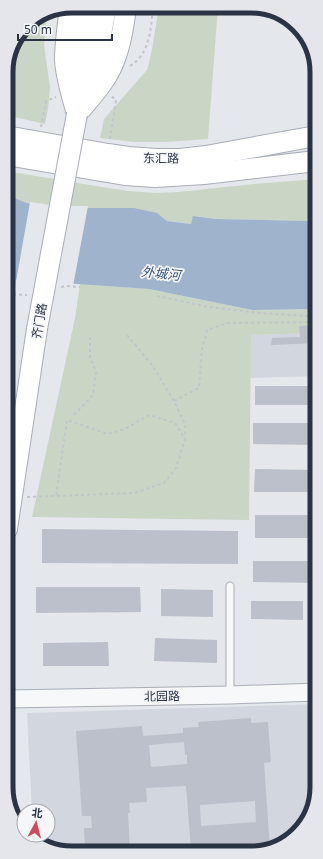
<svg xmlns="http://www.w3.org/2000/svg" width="323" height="859" viewBox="0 0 323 859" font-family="'Noto Sans','Noto Sans SC',sans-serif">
<rect width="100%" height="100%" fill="#e4e7ec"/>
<g fill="#d2d6de">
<polygon points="316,333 316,376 250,378 251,335"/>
<polygon points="317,704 317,791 301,830 264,852 59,852 33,838 33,835 48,835 48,811 32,811 27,713"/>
</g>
<g fill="#c9d6c5">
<path d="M159,7H218L208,139L166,142H133L100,138L104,119L147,70C153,50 155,28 159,7Z"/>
<polygon points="47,16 44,45 50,87 48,109 45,124 6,115 6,88 20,40 28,23"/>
<polygon points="6,171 102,187 129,191 157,193 178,192 254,184 316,179 316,221 216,219 194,216 192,224 167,221 157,213 58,208 27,203 14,198 6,190"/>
<polygon points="6,279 16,280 7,334"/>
<polygon points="80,284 149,289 252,310 316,309 316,333 251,335 249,520 32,517 75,318"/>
</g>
<polygon fill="#9fb4cc" points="6,190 14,198 27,203 58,208 134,208 157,213 167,221 191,224 193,216 216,219 316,221 316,309 252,310 149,289 6,279"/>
<polygon fill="#e4e7ec" points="30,202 58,206 88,206 73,286 16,282"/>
<g fill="#bbc0ca" fill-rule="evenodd">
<polygon points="316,325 316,343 271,345 272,338 300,337 299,326"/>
<rect x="255" y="386" width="61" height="19"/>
<polygon points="253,423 316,423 316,445 253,444"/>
<polygon points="255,469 316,470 316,492 254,492"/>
<rect x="255" y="515" width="61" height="23"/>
<polygon points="42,529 238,531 238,564 42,563"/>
<polygon points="253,561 316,561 317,583 253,582"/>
<polygon points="36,587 140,587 141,612 36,613"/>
<polygon points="161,589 213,590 213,617 161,616"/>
<polygon points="251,601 303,601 303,620 251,619"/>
<rect x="313" y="604" width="4" height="20"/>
<polygon points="155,638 217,640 217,663 154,661"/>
<polygon points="308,641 317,641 317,670 309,670"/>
<polygon points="108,642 109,666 43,666 43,643"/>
<path d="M251,718V723L268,722L271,762L264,763L270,848L264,852H181V851L191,850L186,786L146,788L147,802L129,803L130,813H128L130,852H85L84,828H92L91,816H82L76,731L142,726L143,736L183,733V728L199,727L198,722ZM184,742L185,755H187V764L151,767L149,745ZM255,801L256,822L201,826L200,805Z"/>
</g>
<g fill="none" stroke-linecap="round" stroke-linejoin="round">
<defs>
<polyline id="service" points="230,586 230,695"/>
<polyline id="tertiary" points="7,699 230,695 317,692"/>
<g id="secondary">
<path d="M70,7C68,24 65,42 65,60C66,78 72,96 77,114"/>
<polyline points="77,86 78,70 89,6"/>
<path d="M84,96C96,67 101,37 106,6"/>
<path d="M77,114C90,98 107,81 114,61C121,44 124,25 126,6"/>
<polyline points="6,136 108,154 128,157 156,159 180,159 206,156 316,136"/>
<polyline points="6,155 125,175 155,177 204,174 316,161"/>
<polyline points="7,529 37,329"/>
</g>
</defs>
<use href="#service" stroke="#a9aeb7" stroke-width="9"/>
<use href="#tertiary" stroke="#a9aeb7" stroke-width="19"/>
<use href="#secondary" stroke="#a9aeb7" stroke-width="22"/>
<g stroke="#c2c5cb" stroke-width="2" stroke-dasharray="3 3" stroke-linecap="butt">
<path d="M130,66C150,54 151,28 153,7"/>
<polyline points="41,127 46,101 56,97"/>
<polyline points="110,139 116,100 111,96"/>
<polyline points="61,287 66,286 80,287"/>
<polyline points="7,294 27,295"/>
<polyline points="157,296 209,307 260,313 307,316 316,315"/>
<polyline points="127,335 152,365 174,401 185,424 185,438"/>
<polyline points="174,401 199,388 202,349 207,330 228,323 316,322"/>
<polyline points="74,415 93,395 96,372 90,357 90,338"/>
<polyline points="27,497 134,493 164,483 176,468 185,439 175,423 149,415 125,429 108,434 67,420 56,496"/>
</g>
<use href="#service" stroke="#f7f8fa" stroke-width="7"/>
<use href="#tertiary" stroke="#f7f8fa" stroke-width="17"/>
<use href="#secondary" stroke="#fff" stroke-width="20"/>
<defs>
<polyline id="secondary-bridge" points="37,329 77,114"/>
</defs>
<use href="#secondary-bridge" stroke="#a9aeb7" stroke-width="22" stroke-linecap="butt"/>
<use href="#secondary-bridge" stroke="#fff" stroke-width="20"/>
</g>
<g text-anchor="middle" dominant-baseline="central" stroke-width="3.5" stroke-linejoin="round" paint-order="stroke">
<g font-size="12" fill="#2b3445" stroke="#f4f6f9">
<text transform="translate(161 158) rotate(1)">东汇路</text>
<text transform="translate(39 321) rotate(-80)">齐门路</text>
<text transform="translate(162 696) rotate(-1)">北园路</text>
</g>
<g font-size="13" font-style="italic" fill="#34527a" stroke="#f4f6f9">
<text transform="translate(161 273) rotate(6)">外城河</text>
</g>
</g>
<path d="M0 0H323V859H0ZM72 13H251A59 59 0 0 1 310 72V787A59 59 0 0 1 251 846H72A59 59 0 0 1 13 787V72A59 59 0 0 1 72 13Z" fill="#e4e6eb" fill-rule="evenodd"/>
<path fill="none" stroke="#2b3445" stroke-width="5" d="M72 13H251A59 59 0 0 1 310 72V787A59 59 0 0 1 251 846H72A59 59 0 0 1 13 787V72A59 59 0 0 1 72 13Z"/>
<g transform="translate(36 823) rotate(7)"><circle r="19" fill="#f4f6f9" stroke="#a4a8b1"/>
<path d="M0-3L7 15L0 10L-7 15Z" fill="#d1495b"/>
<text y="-6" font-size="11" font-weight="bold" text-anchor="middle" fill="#2b3445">北</text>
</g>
<path d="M18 34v6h94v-6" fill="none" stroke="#2b3445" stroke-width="2"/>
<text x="24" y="34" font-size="12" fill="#2b3445" stroke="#f4f6f9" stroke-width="3" paint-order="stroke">50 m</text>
</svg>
